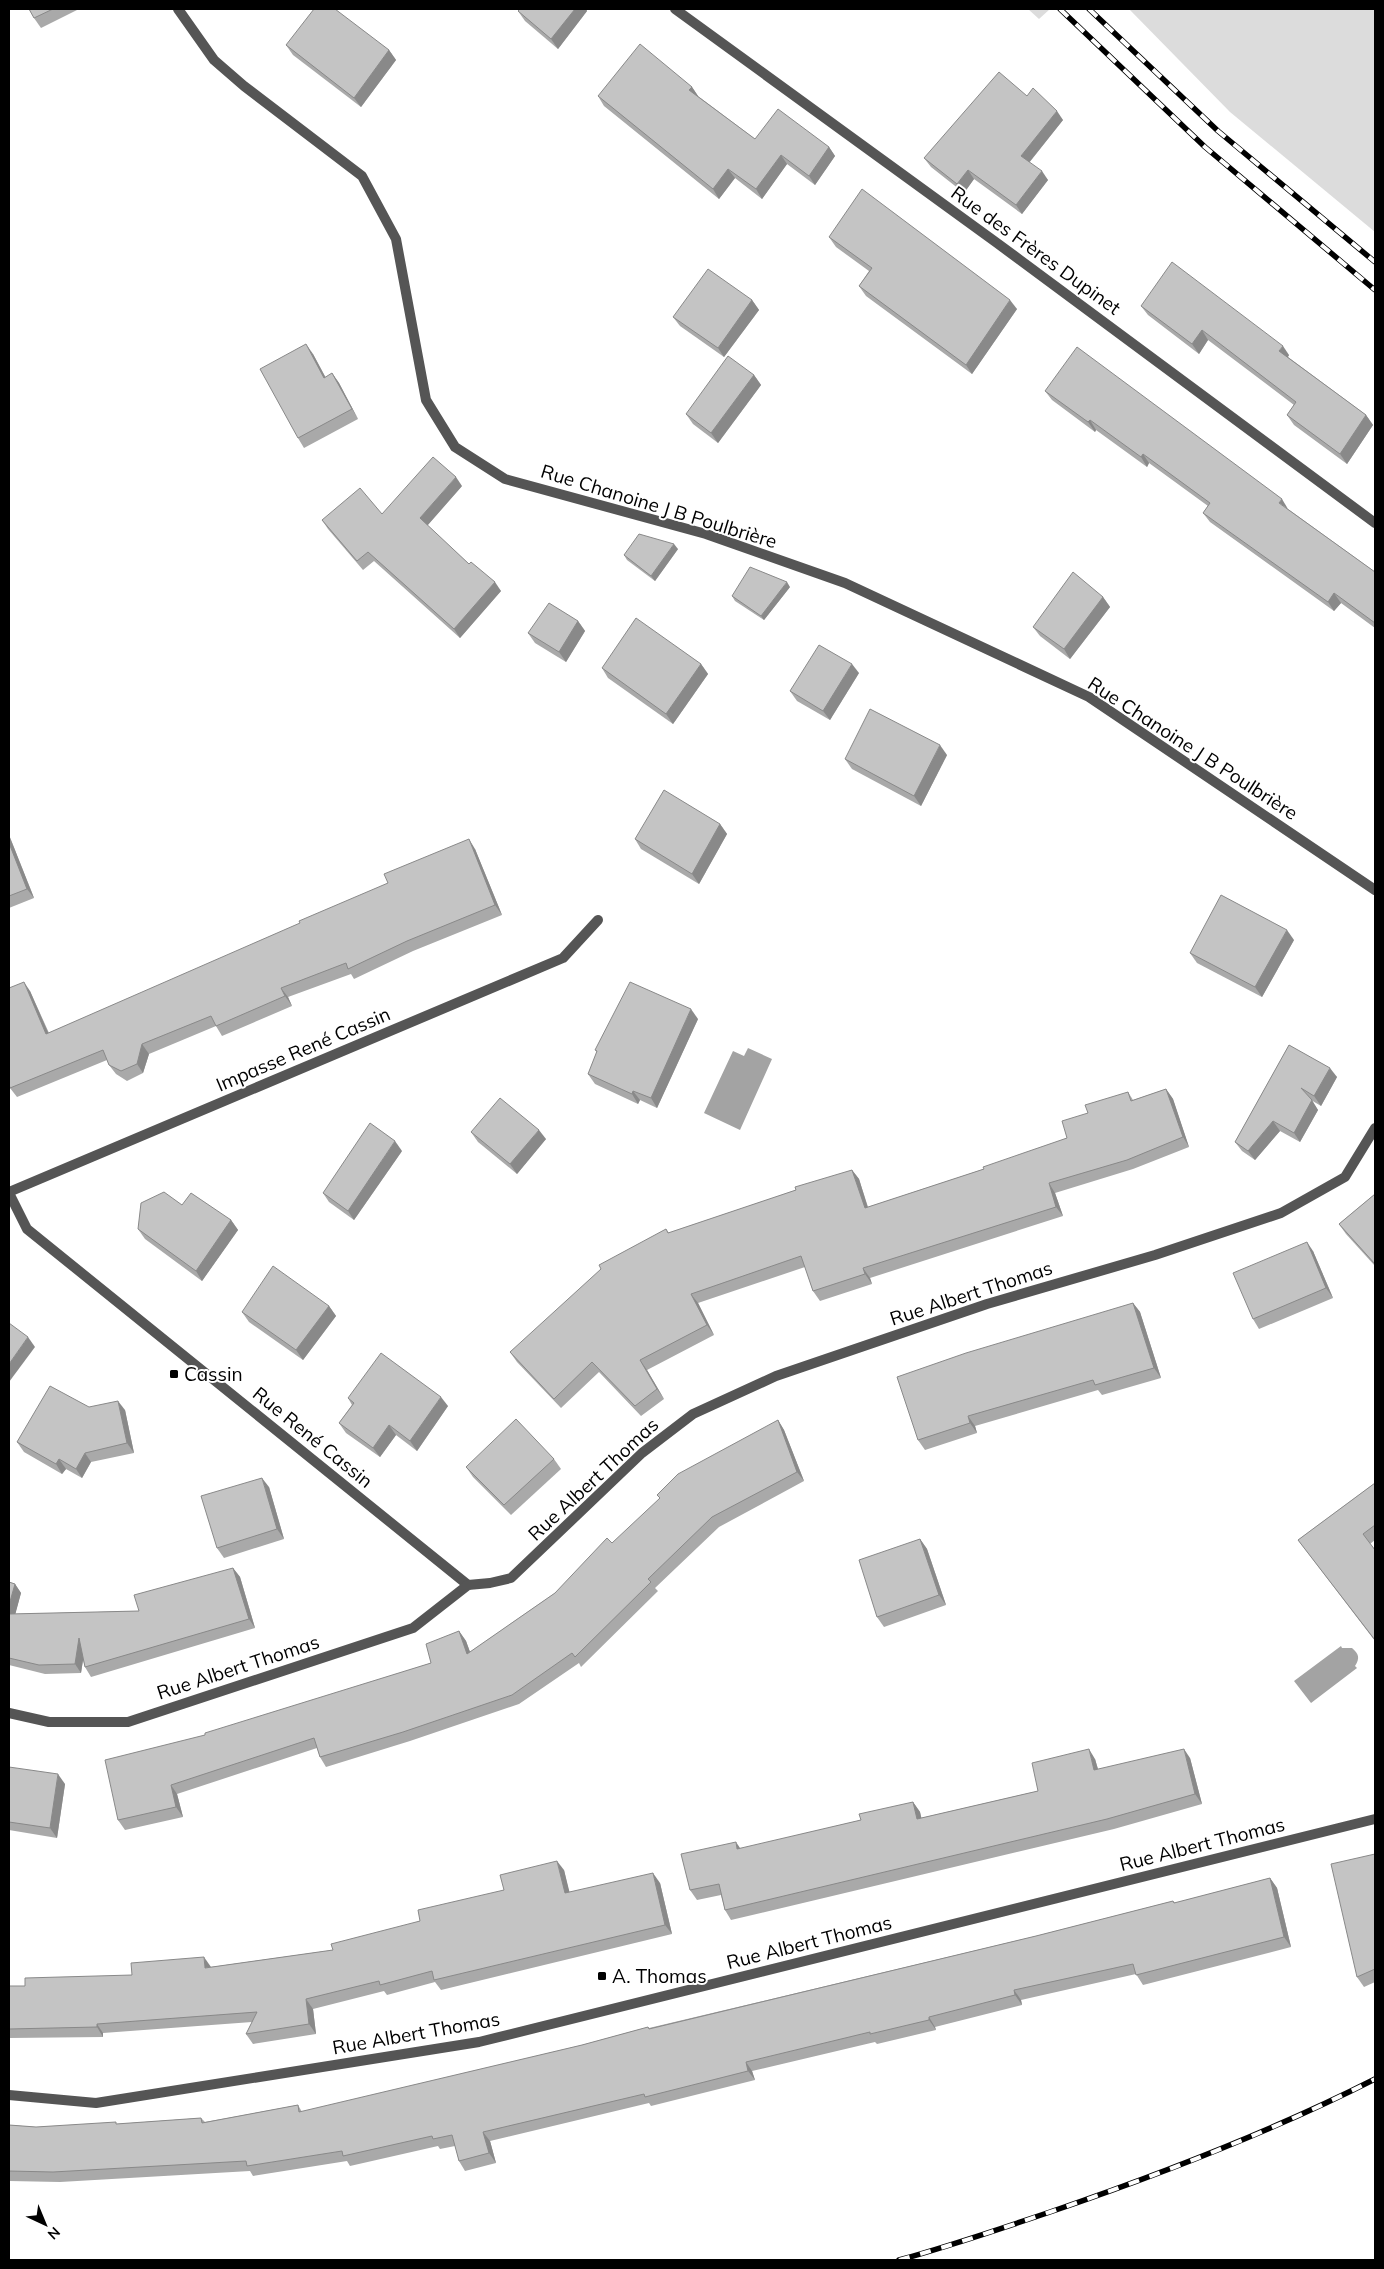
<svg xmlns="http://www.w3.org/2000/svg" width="1384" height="2269" viewBox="0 0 1384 2269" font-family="Mulish,sans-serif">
<rect width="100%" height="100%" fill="#fff"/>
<g fill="#dcdcdc">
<polygon points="1028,9 1050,9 1039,19"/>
<polygon points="1129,9 1375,9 1375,232 1230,112"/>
</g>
<g fill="#a3a3a3">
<polygon points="748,1048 772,1059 740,1130 704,1113 733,1051 744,1056"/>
<path d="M1341,1646L1342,1648H1352C1359,1654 1360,1658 1355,1666L1357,1668L1311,1703L1294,1681Z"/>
</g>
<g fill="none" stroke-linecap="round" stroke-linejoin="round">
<g stroke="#555" stroke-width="10">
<polyline points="178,9 214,60 244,86 362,176 396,239 426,400 455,447 505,479 706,534 845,583 1089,697 1375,890"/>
<polyline points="675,9 997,243 1375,523"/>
<polyline points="9,1192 563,958 598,920"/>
<polyline points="9,1193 27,1229 468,1585"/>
<polyline points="9,1713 49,1722 128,1722 413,1628 468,1585 490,1583 511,1578 642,1453 693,1414 776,1376 987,1304 1155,1255 1281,1213 1345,1177 1375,1128"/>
<polyline points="9,2095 96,2103 479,2042 1375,1819"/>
</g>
<defs>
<g id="rail">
<polyline points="1060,9 1205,147 1375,290"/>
<polyline points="1089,9 1218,131 1375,262"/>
<path d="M899,2260C950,2246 1000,2229 1050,2212C1161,2174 1271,2132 1375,2079"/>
</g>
</defs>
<use href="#rail" stroke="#000" stroke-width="5.5"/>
<use href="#rail" stroke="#fff" stroke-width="4" stroke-dasharray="11" stroke-linecap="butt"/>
</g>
<g fill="#a9a9a9">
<polygon points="29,9 79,9 41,28 34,18"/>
<polygon points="520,9 586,9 587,11 558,49 525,21 518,11"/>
<polygon points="286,45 389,50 396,60 361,107 293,55"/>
<polygon points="692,87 698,96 755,139 829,147 835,156 815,185 787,164 762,199 735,178 719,199 604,106 598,96"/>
<polygon points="1027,96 1063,120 1029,163 1048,180 1022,214 974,179 964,193 931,167 924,158"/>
<polygon points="829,237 1017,309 972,374 866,296 859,286 869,271 836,247"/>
<polygon points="752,300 759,310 724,357 680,326 673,317"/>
<polygon points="1141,306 1289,355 1288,357 1366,415 1373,425 1347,464 1294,425 1287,415 1294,405 1208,340 1199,354 1148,315"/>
<polygon points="313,354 326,378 332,373 339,383 358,419 304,448 298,438"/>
<polygon points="754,375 761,385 718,443 693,424 686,414"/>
<polygon points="1045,391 1288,509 1375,572 1375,628 1341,603 1334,611 1210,522 1203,513 1208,506 1149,463 1147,467 1096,430 1095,432 1052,400"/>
<polygon points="462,486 427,526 469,564 501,591 460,638 374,561 363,570 328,529 322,520 382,514"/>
<polygon points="678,549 655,581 627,560 624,555"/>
<polygon points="790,587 764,620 735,601 732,596"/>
<polygon points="1103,597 1110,607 1070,659 1040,636 1033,627"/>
<polygon points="578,621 585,631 566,662 535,643 528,633"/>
<polygon points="701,664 708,674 673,724 608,678 602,668"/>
<polygon points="859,673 830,720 797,701 790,691"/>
<polygon points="947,755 921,806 852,769 845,759"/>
<polygon points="720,824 727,834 699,884 641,849 635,839"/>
<polygon points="9,835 34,898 9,908"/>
<polygon points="475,849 502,915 413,951 354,979 351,974 288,997 292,1006 222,1036 216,1026 149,1054 143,1073 127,1081 116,1074 109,1065 107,1060 17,1097 10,1088 30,991 49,1033"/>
<polygon points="1294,940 1262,997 1197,963 1190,953"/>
<polygon points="698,1019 657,1108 640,1100 638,1104 595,1084 588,1074 597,1052 595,1050"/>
<polygon points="1289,1045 1337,1077 1321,1106 1311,1100 1318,1110 1300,1142 1280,1131 1255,1160 1242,1151 1235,1142"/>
<polygon points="1166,1089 1173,1099 1189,1147 1133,1169 1055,1193 1063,1216 870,1278 872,1284 820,1301 813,1291 805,1267 698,1303 714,1335 647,1370 664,1399 641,1416 599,1372 561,1408 517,1362 510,1352 666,1229 669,1233 796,1190 852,1170 859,1179 868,1207 984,1169 1067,1138 1088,1113 1128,1092 1133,1100"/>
<polygon points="471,1132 546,1139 517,1174 478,1142"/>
<polygon points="402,1151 354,1220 329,1202 323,1193"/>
<polygon points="1375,1194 1375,1266 1346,1234 1339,1224"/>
<polygon points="182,1205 231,1220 238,1230 202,1281 145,1239 138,1229"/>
<polygon points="1313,1251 1333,1298 1259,1329 1253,1319"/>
<polygon points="1133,1303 1140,1312 1161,1378 1102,1395 1098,1390 975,1426 977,1433 925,1450 918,1440"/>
<polygon points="329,1306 336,1316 303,1360 249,1322 242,1312"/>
<polygon points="348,1398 448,1406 417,1451 396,1435 380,1457 346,1433 339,1423 352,1405"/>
<polygon points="89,1407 125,1410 134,1453 91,1462 82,1478 66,1469 62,1474 24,1452 17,1442"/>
<polygon points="778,1420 784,1430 804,1481 719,1527 655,1588 658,1591 581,1667 579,1663 519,1704 410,1741 326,1767 320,1757 317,1748 177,1794 183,1817 125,1830 118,1820 205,1735 431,1663 459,1631 466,1641 470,1652 555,1593 612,1543"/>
<polygon points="554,1459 561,1469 511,1515 473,1477 466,1467"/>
<polygon points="1375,1483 1375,1540 1370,1544 1375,1550 1375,1641 1298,1540"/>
<polygon points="269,1487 284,1539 224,1558 217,1548"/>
<polygon points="920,1539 927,1549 946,1605 884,1627 877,1617"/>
<polygon points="233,1568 240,1577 255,1628 91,1677 85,1667 83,1660 81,1673 45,1674 9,1665 9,1582 15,1584 21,1593 15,1614 139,1611"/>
<polygon points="1190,1758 1202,1804 1114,1829 731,1920 725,1910 721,1895 697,1900 690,1890 740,1849 861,1820 913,1802 920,1812 921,1818 1038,1791 1095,1759 1098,1769"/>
<polygon points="9,1767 65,1784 57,1838 9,1830"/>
<polygon points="1375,1854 1375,1982 1364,1987 1357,1977"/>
<polygon points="564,1870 569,1892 660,1883 672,1934 441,1990 435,1982 387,1995 384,1991 313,2009 316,2034 253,2044 246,2034 252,2022 103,2033 103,2037 9,2038 9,1986 25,1986 211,1967 333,1950 420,1921 504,1890"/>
<polygon points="1270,1878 1277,1888 1291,1947 1143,1985 1136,1974 1021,2000 1022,2005 935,2027 936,2030 877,2044 875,2042 752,2071 755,2080 651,2106 649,2103 490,2141 496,2163 465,2171 459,2161 455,2146 440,2149 438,2146 350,2166 347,2161 253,2176 250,2171 60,2182 9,2181 9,2125 36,2127 117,2124 201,2118 205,2122 298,2105 302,2112 582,2045 648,2027 649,2028 1036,1936 1173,1901 1175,1903"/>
</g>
<g fill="#898989">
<polygon points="575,9 586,9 587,11 558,49 551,39"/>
<polygon points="389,50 396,60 361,107 354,98"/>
<polygon points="692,87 698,96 696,99 689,90"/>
<polygon points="1057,111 1063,120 1027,165 1021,156"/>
<polygon points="829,147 835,156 815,185 809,176"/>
<polygon points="781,155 787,164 762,199 756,189"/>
<polygon points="728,169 735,178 719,199 713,189"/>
<polygon points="968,170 974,179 964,193 957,184"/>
<polygon points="1042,171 1048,180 1022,214 1016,205"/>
<polygon points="752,300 759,310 724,357 718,348"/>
<polygon points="1010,300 1017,309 972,374 966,365"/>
<polygon points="1202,330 1208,340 1199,354 1192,344"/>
<polygon points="306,344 313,354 331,388 324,378"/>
<polygon points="1283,346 1289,355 1286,360 1279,351"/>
<polygon points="332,373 339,383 358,419 352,409"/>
<polygon points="754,375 761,385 718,443 711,433"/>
<polygon points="1366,415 1373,425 1347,464 1340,454"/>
<polygon points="1090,420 1096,430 1095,432 1088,422"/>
<polygon points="1143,454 1149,463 1147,467 1141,457"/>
<polygon points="456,477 462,486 426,527 420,518"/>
<polygon points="1282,499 1288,509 1279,503"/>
<polygon points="674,544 678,549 655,581 651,576"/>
<polygon points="495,582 501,591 460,638 454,629"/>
<polygon points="787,582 790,587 764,620 761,616"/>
<polygon points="1334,593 1341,603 1334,611 1328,602"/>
<polygon points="1103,597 1110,607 1070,659 1064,649"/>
<polygon points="578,621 585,631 566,662 559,652"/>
<polygon points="701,664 708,674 673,724 666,714"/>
<polygon points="852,664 859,673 830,720 823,711"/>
<polygon points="940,745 947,755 921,806 914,796"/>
<polygon points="720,824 727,834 699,884 692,874"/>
<polygon points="9,835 34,898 27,889 9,843"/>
<polygon points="469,839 475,849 502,915 495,905"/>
<polygon points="1287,930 1294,940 1262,997 1255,987"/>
<polygon points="24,982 30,991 53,1044 46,1034"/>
<polygon points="281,988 288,997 292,1006 285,996"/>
<polygon points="691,1009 698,1019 657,1108 651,1098"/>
<polygon points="142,1044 149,1054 143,1073 137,1064"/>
<polygon points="1330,1068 1337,1077 1321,1106 1314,1096"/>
<polygon points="1166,1089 1173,1099 1189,1147 1183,1137"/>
<polygon points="633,1091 640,1100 638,1104 632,1094"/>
<polygon points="1312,1100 1318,1110 1300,1142 1294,1133"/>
<polygon points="1273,1121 1280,1131 1255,1160 1248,1151"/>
<polygon points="539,1130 546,1139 517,1174 510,1164"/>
<polygon points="395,1141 402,1151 354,1220 348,1211"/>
<polygon points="852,1170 859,1179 871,1218 865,1208"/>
<polygon points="1049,1183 1055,1193 1063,1216 1056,1207"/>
<polygon points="231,1220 238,1230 202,1281 196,1271"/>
<polygon points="1307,1242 1313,1251 1333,1298 1326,1288"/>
<polygon points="863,1268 870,1278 872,1284 865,1274"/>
<polygon points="691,1294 698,1303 714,1335 707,1325"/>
<polygon points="1133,1303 1140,1312 1161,1378 1154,1368"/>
<polygon points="329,1306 336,1316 303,1360 296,1350"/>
<polygon points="28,1337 35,1347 9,1382 9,1364"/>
<polygon points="640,1360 647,1370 664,1399 657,1389"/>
<polygon points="441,1397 448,1406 417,1451 410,1441"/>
<polygon points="118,1401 125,1410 134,1453 127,1443"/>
<polygon points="968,1416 975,1426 977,1433 970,1423"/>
<polygon points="778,1420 784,1430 804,1481 797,1472"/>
<polygon points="389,1425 396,1435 380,1457 373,1448"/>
<polygon points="85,1453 91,1462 82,1478 76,1469"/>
<polygon points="59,1459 66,1469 62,1474 56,1464"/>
<polygon points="262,1478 269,1487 284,1539 277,1529"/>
<polygon points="920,1539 927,1549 946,1605 939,1595"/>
<polygon points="233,1568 240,1577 255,1628 249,1619"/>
<polygon points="15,1584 21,1593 13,1623 9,1617 9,1605"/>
<polygon points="459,1631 466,1641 474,1663 467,1654"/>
<polygon points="79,1638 85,1647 81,1673 75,1664"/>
<polygon points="1089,1749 1095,1759 1101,1780 1094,1770"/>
<polygon points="1184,1749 1190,1758 1202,1804 1195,1794"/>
<polygon points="58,1774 65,1784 57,1838 50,1828"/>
<polygon points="171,1785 177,1794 183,1817 176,1807"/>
<polygon points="913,1802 920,1812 924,1829 917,1819"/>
<polygon points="736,1842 742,1851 737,1849"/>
<polygon points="557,1861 564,1870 572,1902 565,1893"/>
<polygon points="653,1873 660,1883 672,1934 665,1925"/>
<polygon points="1270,1878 1277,1888 1291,1947 1284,1937"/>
<polygon points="204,1957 211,1967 205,1968"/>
<polygon points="1014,1990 1021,2000 1022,2005 1015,1995"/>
<polygon points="306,1999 313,2009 316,2034 309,2024"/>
<polygon points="929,2017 935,2027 936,2030 929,2020"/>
<polygon points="97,2024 103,2033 103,2037 97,2027"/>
<polygon points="746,2062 752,2071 755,2080 748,2071"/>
<polygon points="483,2132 490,2141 496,2163 489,2153"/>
</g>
<g fill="#c4c4c4" stroke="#898989">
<polygon points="29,9 53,9 34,18"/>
<polygon points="314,9 335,9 389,50 354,98 286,45"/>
<polygon points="520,9 575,9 551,39 518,11"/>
<polygon points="640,44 692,87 689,90 755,139 778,109 829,147 809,176 781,155 756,189 728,169 713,189 598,96"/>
<polygon points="999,72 1027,96 1033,88 1057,111 1021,156 1042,171 1016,205 968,170 957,184 924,158"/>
<polygon points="862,189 1010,300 966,365 859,286 872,268 829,237"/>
<polygon points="1172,262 1283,346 1279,351 1366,415 1340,454 1287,415 1296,402 1202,330 1192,344 1141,306"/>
<polygon points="708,269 752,300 718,348 673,317"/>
<polygon points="306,344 324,378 332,373 352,409 298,438 260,369"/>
<polygon points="1077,347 1282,499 1279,503 1375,572 1375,623 1334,593 1328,602 1203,513 1210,503 1143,454 1141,457 1090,420 1088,422 1045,391"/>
<polygon points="728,356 754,375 711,433 686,414"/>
<polygon points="433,457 456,477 420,518 469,564 471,562 495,582 454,629 368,552 357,561 322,520 360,488 382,514"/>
<polygon points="639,534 674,544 651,576 624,555"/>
<polygon points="750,567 787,582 761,616 732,596"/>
<polygon points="1073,572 1103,597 1064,649 1033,627"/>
<polygon points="549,603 578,621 559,652 528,633"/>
<polygon points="636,618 701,664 666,714 602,668"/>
<polygon points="819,645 852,664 823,711 790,691"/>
<polygon points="870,709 940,745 914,796 845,759"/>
<polygon points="664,790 720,824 692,874 635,839"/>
<polygon points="469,839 495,905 407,941 348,969 346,963 281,988 285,996 216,1026 211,1016 142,1044 137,1064 121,1071 109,1065 103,1050 10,1088 9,1084 9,988 24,982 46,1034 300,923 299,921 388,883 384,874"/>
<polygon points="9,843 27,889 9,896"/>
<polygon points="1221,895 1287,930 1255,987 1190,953"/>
<polygon points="630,982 691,1009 651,1098 633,1091 632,1094 588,1074 597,1051 595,1050"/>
<polygon points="1289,1045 1330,1068 1314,1096 1301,1088 1312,1100 1294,1133 1273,1121 1248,1151 1235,1142"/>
<polygon points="1166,1089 1183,1137 1127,1160 1049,1183 1056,1207 863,1268 865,1274 813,1291 801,1256 691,1294 707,1325 640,1360 657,1389 635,1406 592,1362 554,1399 510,1352 601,1269 599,1265 666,1229 668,1233 796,1190 795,1187 852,1170 865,1208 984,1169 983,1167 1067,1138 1062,1121 1088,1113 1085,1105 1128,1092 1131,1101"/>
<polygon points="500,1098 539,1130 510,1164 471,1132"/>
<polygon points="370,1123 395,1141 348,1211 323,1193"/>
<polygon points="164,1192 182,1205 191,1193 231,1220 196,1271 138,1229 141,1203"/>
<polygon points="1375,1194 1375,1264 1339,1224"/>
<polygon points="1307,1242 1326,1288 1253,1319 1233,1273"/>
<polygon points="273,1266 329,1306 296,1350 242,1312"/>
<polygon points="1133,1303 1154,1368 1095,1385 1093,1380 968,1416 970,1423 918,1440 897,1377 966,1353"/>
<polygon points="9,1323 28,1337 9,1364"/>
<polygon points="381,1353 441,1397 410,1441 389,1425 373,1448 339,1423 354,1403 348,1398"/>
<polygon points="50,1386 89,1407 118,1401 127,1443 85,1453 76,1469 59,1459 56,1464 17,1442"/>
<polygon points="516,1419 554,1459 504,1505 466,1467"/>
<polygon points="778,1420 797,1472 712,1517 648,1579 651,1582 575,1657 572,1653 512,1695 403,1732 320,1757 314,1738 171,1785 176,1807 118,1820 105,1760 205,1735 205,1733 431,1663 426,1644 459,1631 467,1654 555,1593 607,1538 612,1543 660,1498 657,1495 678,1474"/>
<polygon points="262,1478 277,1529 217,1548 201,1496"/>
<polygon points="1375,1483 1375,1525 1363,1534 1375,1550 1375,1640 1298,1540"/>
<polygon points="920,1539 939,1595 877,1617 859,1560"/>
<polygon points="233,1568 249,1619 85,1667 79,1638 75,1664 39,1665 9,1658 9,1614 139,1611 134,1595"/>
<polygon points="9,1582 15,1584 9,1605"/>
<polygon points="1089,1749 1094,1770 1184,1749 1195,1794 1107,1819 725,1910 719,1884 690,1890 681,1854 736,1842 737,1849 861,1820 859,1814 913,1802 917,1819 1038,1791 1032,1763"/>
<polygon points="9,1767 58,1774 50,1828 9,1822"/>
<polygon points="1375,1854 1375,1969 1357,1977 1331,1864"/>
<polygon points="557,1861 565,1893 653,1873 665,1925 434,1980 432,1971 380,1985 379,1981 306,1999 309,2024 246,2034 257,2012 97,2024 97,2027 9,2029 9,1986 25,1986 25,1978 132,1975 131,1963 204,1957 205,1968 333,1950 331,1944 420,1921 418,1910 504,1890 500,1875"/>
<polygon points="1270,1878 1284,1937 1136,1975 1133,1964 1014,1990 1015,1995 929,2017 929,2020 870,2034 870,2032 746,2062 748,2071 645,2097 644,2094 483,2132 489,2153 459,2161 452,2135 433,2139 432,2136 343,2156 342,2151 247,2166 246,2161 53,2172 9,2171 9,2125 36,2127 116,2122 116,2124 201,2118 202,2123 298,2105 299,2112 582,2045 648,2027 649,2029 1036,1936 1173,1901 1174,1903"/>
</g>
<g fill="#000" stroke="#fff" stroke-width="2">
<rect x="169" y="1369" width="10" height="10" rx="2.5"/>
<rect x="597" y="1971" width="10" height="10" rx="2.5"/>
</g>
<g text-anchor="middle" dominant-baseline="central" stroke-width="4" stroke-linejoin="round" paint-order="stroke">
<g font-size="19" fill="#000" stroke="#fff">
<text transform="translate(1036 250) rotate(36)">Rue des Frères Dupinet</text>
<text transform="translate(659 506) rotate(17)">Rue Chanoine J B Poulbrière</text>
<text transform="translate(1193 748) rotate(33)">Rue Chanoine J B Poulbrière</text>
<text transform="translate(303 1049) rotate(-23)">Impasse René Cassin</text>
<text transform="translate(971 1293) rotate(-18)">Rue Albert Thomas</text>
<text transform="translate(313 1437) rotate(39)">Rue René Cassin</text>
<text transform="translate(593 1479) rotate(-43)">Rue Albert Thomas</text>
<text transform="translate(238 1667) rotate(-18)">Rue Albert Thomas</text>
<text transform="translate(1202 1844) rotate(-14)">Rue Albert Thomas</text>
<text transform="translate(809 1942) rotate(-14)">Rue Albert Thomas</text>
<text transform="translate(416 2033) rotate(-10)">Rue Albert Thomas</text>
</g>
<g font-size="19" fill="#000" stroke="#fff" text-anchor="start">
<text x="184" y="1374">Cassin</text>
<text x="612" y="1976">A. Thomas</text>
</g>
</g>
<rect width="1384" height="2269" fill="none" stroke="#000000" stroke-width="20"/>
<g transform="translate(45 2224) rotate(136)" stroke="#ffffff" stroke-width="4" paint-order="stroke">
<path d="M0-4L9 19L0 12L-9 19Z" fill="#000000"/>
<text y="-8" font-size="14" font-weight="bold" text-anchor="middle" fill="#000000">N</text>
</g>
</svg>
